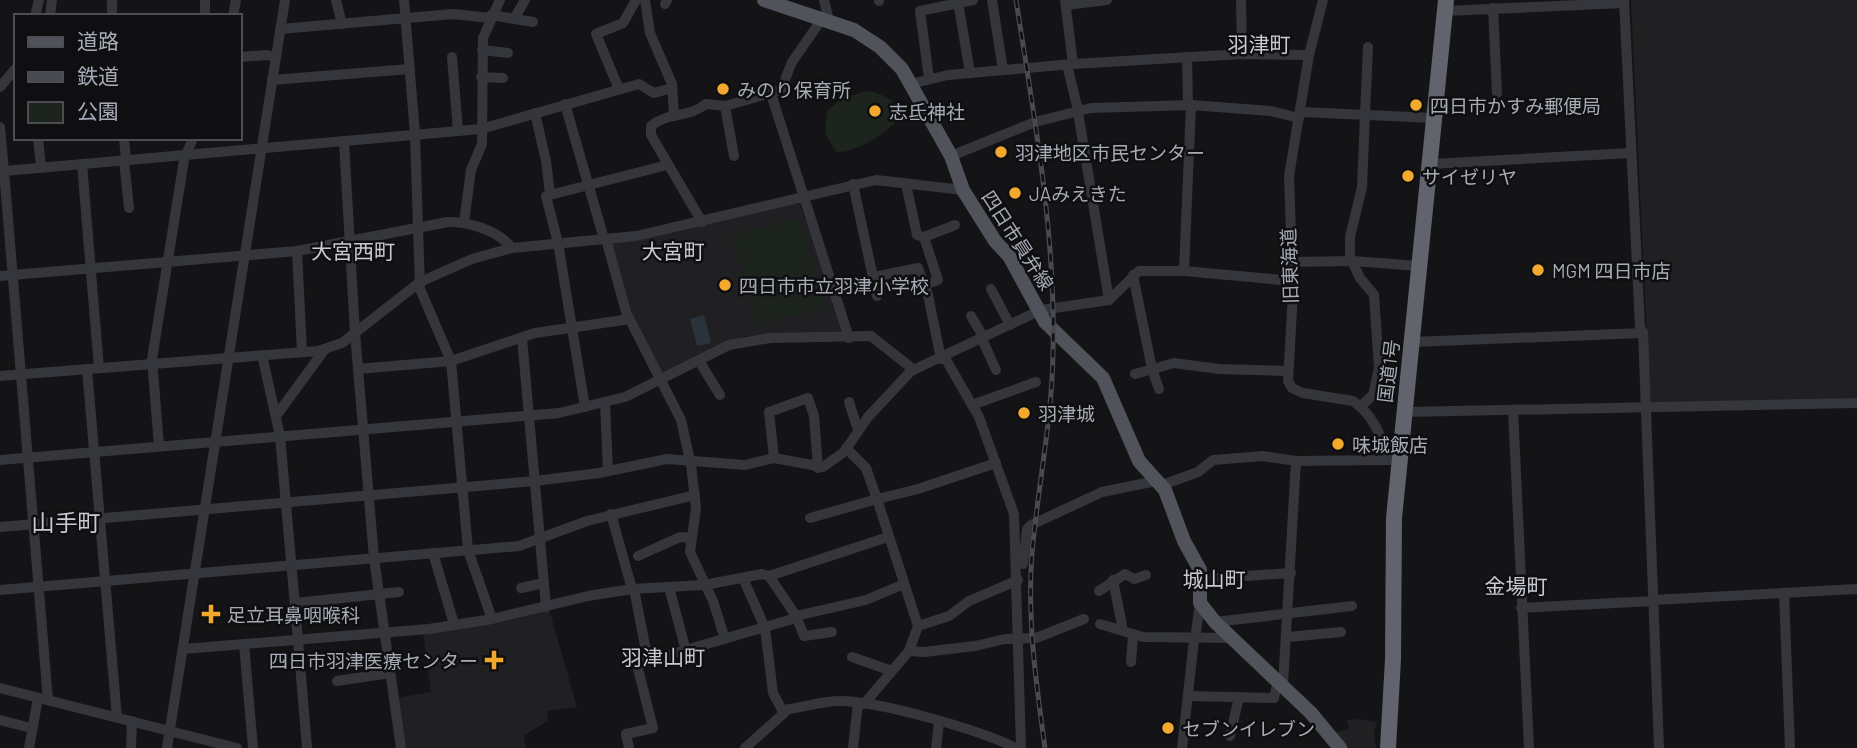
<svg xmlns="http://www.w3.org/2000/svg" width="1857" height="748" viewBox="0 0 1857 748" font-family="Barlow,'Noto Sans JP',sans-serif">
<rect width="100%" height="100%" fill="#141416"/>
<g fill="#202023">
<polygon points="1631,0 1857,0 1857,398 1650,403"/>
<polygon points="799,203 828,278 841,321 841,334 745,336 662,376 628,307 611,243"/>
<polygon points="549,609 577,707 547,711 548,721 524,735 526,748 403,748 397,698 431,692 423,633"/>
<polygon points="1358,719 1377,722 1374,732 1376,748 1345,748 1333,734 1349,728 1347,720"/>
</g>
<g fill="#1c241d">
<path d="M868,91C885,95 895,100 902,116C887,132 858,153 836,152L825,133L827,111L842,98Z"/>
<polygon points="798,217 826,308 757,325 732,236"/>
</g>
<polygon fill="#2a333a" points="704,315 711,343 697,346 690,319"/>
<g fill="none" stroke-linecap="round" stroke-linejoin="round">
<g stroke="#35363b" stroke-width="10">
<polyline points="112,0 112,16"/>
<polyline points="336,0 342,24"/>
<polyline points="404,0 415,134 420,289 451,361 468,550 492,619"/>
<polyline points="645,0 650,33 672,84 674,116"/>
<polyline points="824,0 829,21"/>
<polyline points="879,0 879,1"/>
<polyline points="992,0 1003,70"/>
<polyline points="1065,0 1073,64"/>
<polyline points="1241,0 1242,54"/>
<path d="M1323,0L1309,55L1289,176L1293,292L1288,381L1292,388L1303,393L1353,401C1374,415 1381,437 1389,460L1399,459"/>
<polyline points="1624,0 1640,327 1643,333 1659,748"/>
<polyline points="958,2 970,73"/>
<polyline points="665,4 667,0"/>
<polyline points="1066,5 1107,0"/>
<polyline points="1493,8 1497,93"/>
<polyline points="1445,11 1624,3"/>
<polyline points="491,15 533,22"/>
<polyline points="35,16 39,0"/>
<polyline points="50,16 52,0"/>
<polyline points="205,16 205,0"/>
<polyline points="233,16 236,0"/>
<polyline points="514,19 525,0"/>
<polyline points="280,29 453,14 490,18"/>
<polyline points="482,50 508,53"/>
<polyline points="240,57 267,55 275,57"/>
<polyline points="452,57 458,131"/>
<polyline points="1187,57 1188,105"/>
<polyline points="1067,65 1077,106 1109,300"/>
<polyline points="481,77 503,78"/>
<polyline points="929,78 920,11 973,0"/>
<polyline points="272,80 410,69"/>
<polyline points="910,84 948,75 1073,64 1242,54 1309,55"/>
<polyline points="0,87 16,68"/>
<polyline points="619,89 596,34 623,23 636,0"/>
<polyline points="771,94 849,338"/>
<polyline points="565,104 604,239"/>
<polyline points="725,106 734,156"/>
<polyline points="1301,112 1434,118"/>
<polyline points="535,113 546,161 550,194"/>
<polyline points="1365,115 1368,47"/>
<polyline points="0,127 4,171 481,129 639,84 654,93 672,88"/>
<polyline points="38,138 41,167"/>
<polyline points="124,138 126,160"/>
<polyline points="344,142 355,333 374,558 401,748"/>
<polyline points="951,156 1035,122 1091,108 1191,105 1271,111 1299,118"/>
<polyline points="124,160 129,208"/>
<polyline points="82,164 99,368"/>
<polyline points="1430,164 1631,153"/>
<polyline points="0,171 4,171 48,700"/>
<polyline points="853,184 877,296"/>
<polyline points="906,184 917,235 924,237"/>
<polyline points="464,222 471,170 482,144 483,38 500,0"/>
<path d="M702,222L651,135V126C667,112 689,118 706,104L725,106L781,90L792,62L822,19"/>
<polyline points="606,239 626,312 681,420 691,465 696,508 690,552 713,601 725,639"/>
<polyline points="297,251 302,352"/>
<polyline points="1292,262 1353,261 1419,266"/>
<polyline points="1184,271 1191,105"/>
<polyline points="1133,275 1152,369 1159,389"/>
<path d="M0,276L297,251L448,222C468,221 499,231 512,248"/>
<polyline points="874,277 918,268 928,295 941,359"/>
<polyline points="924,285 938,280 924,237 955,225"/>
<polyline points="991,289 1010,325"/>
<polyline points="971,316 984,338"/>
<polyline points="522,338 546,607"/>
<polyline points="982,339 996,370"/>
<polyline points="1413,342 1643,333"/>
<polyline points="262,355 280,436 298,640"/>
<polyline points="945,358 979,417 1014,514 1021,748"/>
<polyline points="699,361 720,395"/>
<polyline points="87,369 117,718"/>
<polyline points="358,369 451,361 535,333 630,319"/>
<polyline points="1135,374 1174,363 1219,369 1286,371"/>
<polyline points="0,376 318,351 342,343 420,282 472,259 512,248 636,236 876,180 963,190"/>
<polyline points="849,402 858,430"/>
<polyline points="605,403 608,471"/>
<polyline points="972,405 1036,382"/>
<polyline points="1361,406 1373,395 1379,368 1374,295 1360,278 1350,257 1350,237 1362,187 1365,115"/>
<polyline points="585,407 558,243 546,196 667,165"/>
<polyline points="1513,410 1529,748"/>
<polyline points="1405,412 1857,403"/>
<polyline points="276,416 325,349"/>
<polyline points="159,446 152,359 184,160 193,138"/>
<polyline points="774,458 769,412 808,398 814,416 818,468"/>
<polyline points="0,460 559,413 625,397 729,345 770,338 871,336 914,370"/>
<polyline points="1162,485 1198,472 1213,460 1263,456 1296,461 1389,460"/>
<polyline points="611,514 632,589"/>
<polyline points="810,518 877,499 866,468 846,448"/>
<polyline points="0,527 535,481 599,473 667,459 745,465 774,458 823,467 844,452 868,417 911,371 1041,310 1109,300 1139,271 1184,271 1293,281"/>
<polyline points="433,553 454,624"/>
<polyline points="638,556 680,537 691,538"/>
<polyline points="1023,564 1027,529 1031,525 1102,492 1156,481"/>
<polyline points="769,576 796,616"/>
<polyline points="743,578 765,628 773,693 782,710"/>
<polyline points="1201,579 1291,573"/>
<polyline points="1113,580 1122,625 1120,630"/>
<polyline points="669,587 686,651"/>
<polyline points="521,588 544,583"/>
<polyline points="0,590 519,546 587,521 695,495"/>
<polyline points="1099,591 1125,574 1134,579 1146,575"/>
<polyline points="1784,593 1790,748"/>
<polyline points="1653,600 1857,589"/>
<polyline points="295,603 399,592"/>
<polyline points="1521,608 1653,601"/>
<polyline points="1215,622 1352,606"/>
<polyline points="1100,624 1143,637 1232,638"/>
<polyline points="918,626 949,616 969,601 1018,580"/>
<polyline points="832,632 804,636 796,616 866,600 904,584"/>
<polyline points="1288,637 1341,632"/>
<polyline points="1195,639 1200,603"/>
<polyline points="298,640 307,748"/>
<polyline points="244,644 253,748"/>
<polyline points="183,649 429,629 492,619 588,596 632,589 704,585 762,574 769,576 888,537"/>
<polyline points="909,651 924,652 975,646 1005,639 1036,638 1084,619"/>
<polyline points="852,657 889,670"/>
<polyline points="648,661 796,618"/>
<polyline points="1131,662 1133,636"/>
<polyline points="337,681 390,673"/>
<polyline points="1283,685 1296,461"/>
<polyline points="0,688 237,748"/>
<polyline points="1189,696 1274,698 1278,681"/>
<polyline points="864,704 909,651 918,626 877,499 918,489 996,463"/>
<path d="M782,710C801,708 821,701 840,701C879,701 980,730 1016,748"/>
<polyline points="0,720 31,728"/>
<polyline points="1230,736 1239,697"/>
<polyline points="29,748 38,698"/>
<polyline points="131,748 132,721"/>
<polyline points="167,748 285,0"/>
<polyline points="629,748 626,734 653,728 637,665 648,661 634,589"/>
<polyline points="745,748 784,713 782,710"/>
<polyline points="853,748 858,703"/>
<polyline points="936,748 939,722"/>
<polyline points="1182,748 1194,640"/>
</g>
<polyline stroke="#51535a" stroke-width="14" points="764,0 854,30 880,47 902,69 951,156 963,190 995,241 1009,256 1045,322 1103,378 1139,461 1165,490 1184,541 1200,570 1200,603 1215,622 1311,713 1340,748"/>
<polyline stroke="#61646c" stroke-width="16" points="1388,748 1393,659 1394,518 1446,0"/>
<defs>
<path id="rail" d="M1016,0C1034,117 1056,233 1053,353C1052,420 1038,486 1032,553C1027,619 1036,683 1045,748"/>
</defs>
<use href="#rail" stroke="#484a50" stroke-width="5"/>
<use href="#rail" stroke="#0f0f11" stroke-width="2.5" stroke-dasharray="8" stroke-linecap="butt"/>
</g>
<g fill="#f4a92e" stroke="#0f0f11" stroke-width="2.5">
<circle cx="723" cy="89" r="7"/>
<circle cx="1416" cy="105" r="7"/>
<circle cx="875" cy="111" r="7"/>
<circle cx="1001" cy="152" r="7"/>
<circle cx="1408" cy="176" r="7"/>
<circle cx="1015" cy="193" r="7"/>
<circle cx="1538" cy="270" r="7"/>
<circle cx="725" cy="285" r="7"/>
<circle cx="1024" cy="413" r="7"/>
<circle cx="1338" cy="444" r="7"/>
<path d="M207.5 603.5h7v7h7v7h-7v7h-7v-7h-7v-7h7z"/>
<path d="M490.5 649.5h7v7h7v7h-7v7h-7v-7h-7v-7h7z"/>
<circle cx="1168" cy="728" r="7"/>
</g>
<g text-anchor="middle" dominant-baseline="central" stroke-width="5" stroke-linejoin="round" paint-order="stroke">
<g font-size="19" fill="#a6abb6" stroke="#0f0f11" text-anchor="start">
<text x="737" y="89">みのり保育所</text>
<text x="1430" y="105">四日市かすみ郵便局</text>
<text x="889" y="111">志氐神社</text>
<text x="1015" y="152">羽津地区市民センター</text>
<text x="1422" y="176">サイゼリヤ</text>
<text x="1029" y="193">JAみえきた</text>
<text x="1552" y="270">MGM 四日市店</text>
<text x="739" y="285">四日市市立羽津小学校</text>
<text x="1038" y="413">羽津城</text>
<text x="1352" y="444">味城飯店</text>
<text x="227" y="614">足立耳鼻咽喉科</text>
<text x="478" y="660" text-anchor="end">四日市羽津医療センター</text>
<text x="1182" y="728">セブンイレブン</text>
</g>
<g font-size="19" fill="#a6abb6" stroke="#0f0f11">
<text transform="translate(1018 240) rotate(57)">四日市員弁線</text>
<text transform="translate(1289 266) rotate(-92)">旧東海道</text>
<text transform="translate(1388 371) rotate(-83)">国道1号</text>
</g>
<g font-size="21" fill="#c7cad2" stroke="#0f0f11">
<text x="1259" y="43">羽津町</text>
<text x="353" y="250">大宮西町</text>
<text x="673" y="250">大宮町</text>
<text x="1214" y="578">城山町</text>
<text x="1516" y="585">金場町</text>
<text x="663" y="656">羽津山町</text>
</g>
<g font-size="23" fill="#c7cad2" stroke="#0f0f11">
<text x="66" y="522">山手町</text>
</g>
</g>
<rect x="14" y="14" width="228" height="126" fill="#0f0f11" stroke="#4b4d53" stroke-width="2"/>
<rect x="28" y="37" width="35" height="10" fill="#51535a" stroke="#4b4d53" stroke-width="2"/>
<text x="77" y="49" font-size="21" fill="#a6abb6">道路</text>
<rect x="28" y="72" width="35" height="10" fill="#484a50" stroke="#4b4d53" stroke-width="2"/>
<text x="77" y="84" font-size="21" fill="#a6abb6">鉄道</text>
<rect x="28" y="102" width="35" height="21" fill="#1c241d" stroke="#4b4d53" stroke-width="2"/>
<text x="77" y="119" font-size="21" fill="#a6abb6">公園</text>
</svg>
